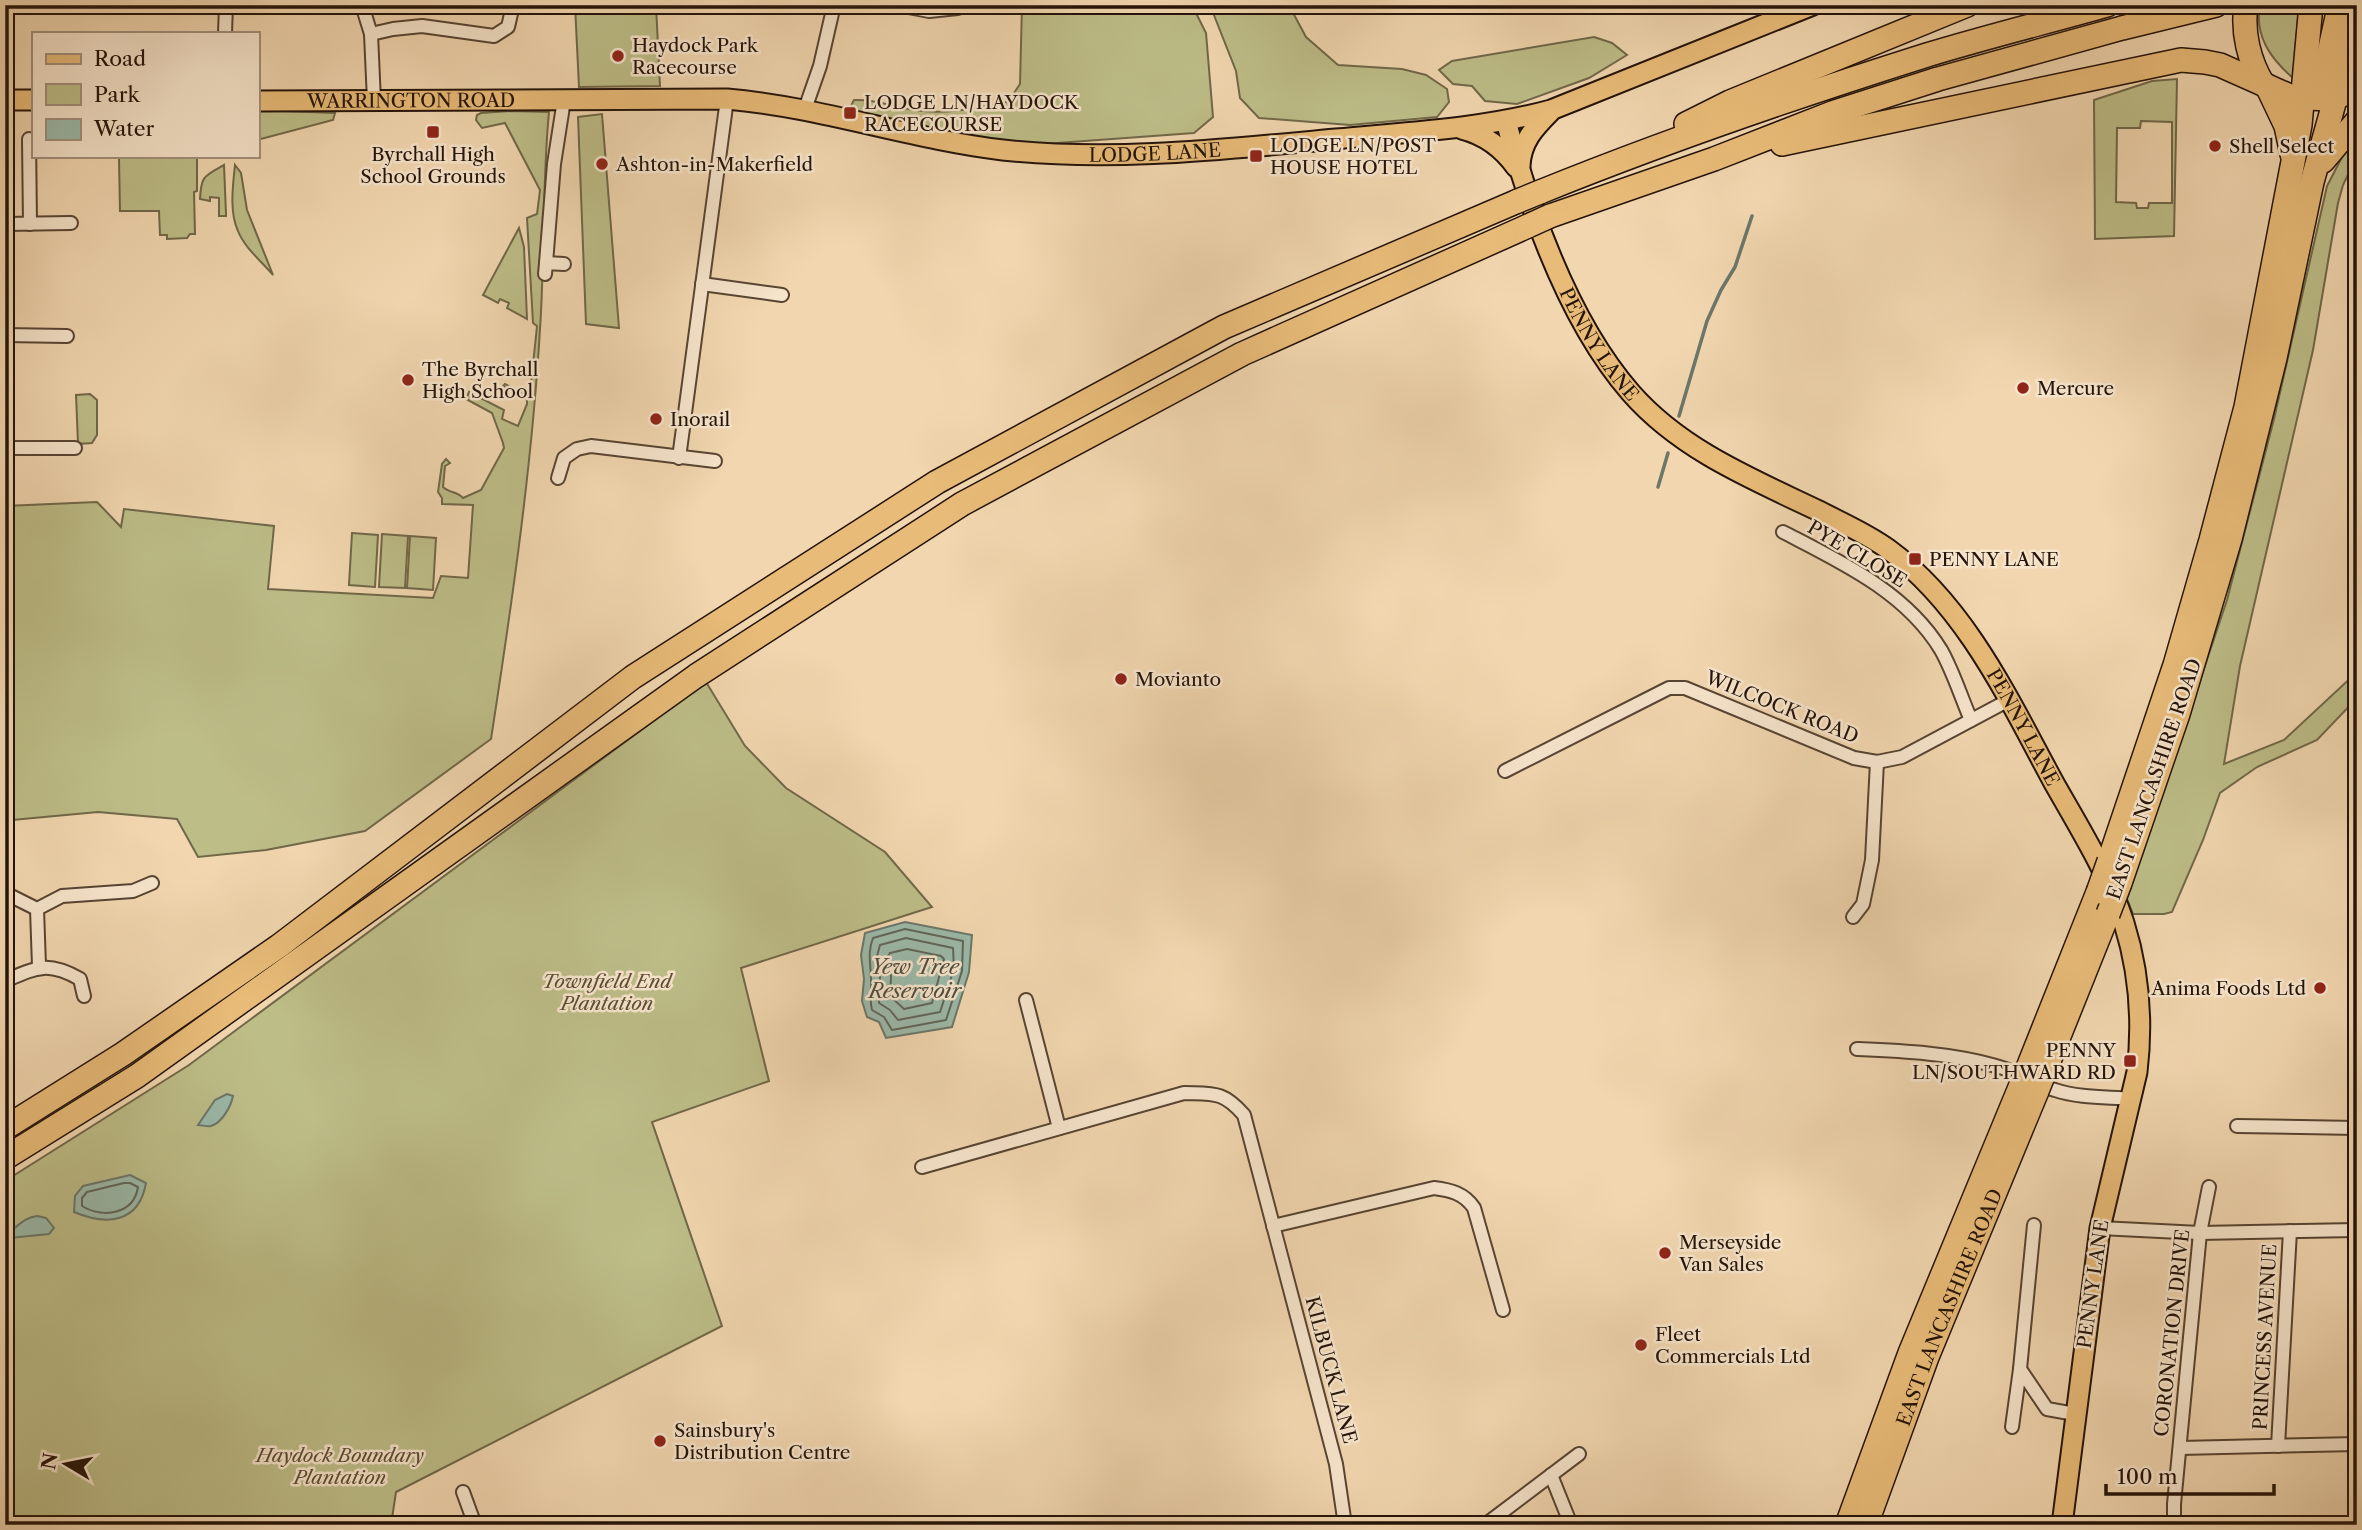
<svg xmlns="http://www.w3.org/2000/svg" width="2362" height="1530" viewBox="0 0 2362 1530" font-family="'Libre Caslon Text',serif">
<rect width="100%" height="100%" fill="#f1d6af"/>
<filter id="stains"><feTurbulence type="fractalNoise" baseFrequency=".00286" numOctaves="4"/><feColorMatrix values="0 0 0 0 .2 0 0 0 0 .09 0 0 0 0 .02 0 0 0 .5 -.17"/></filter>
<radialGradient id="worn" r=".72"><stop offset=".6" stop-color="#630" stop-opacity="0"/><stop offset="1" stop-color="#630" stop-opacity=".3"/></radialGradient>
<g fill="#bdbd88" stroke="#706848" stroke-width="2" fill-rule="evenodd">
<polygon points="575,5 656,5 660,86 579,87"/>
<path d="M1022,5H1192L1206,33L1213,117L1194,133L1030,145L872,121L851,106L854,100C876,99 893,107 914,110C947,115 976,108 1008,102L1020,84Z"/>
<polygon points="1210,5 1284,5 1291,9 1306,37 1338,65 1402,69 1426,75 1447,89 1449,102 1437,117 1350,125 1259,118 1240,98 1236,71"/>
<path d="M2260,5H2299L2293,78C2271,59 2254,36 2260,5Z"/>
<polygon points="1594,37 1612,43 1627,55 1589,78 1517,104 1485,101 1472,86 1453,84 1439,70 1452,61"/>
<path d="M2177,79L2174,236L2095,239L2094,100L2152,81ZM2141,121L2172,122V203H2149L2148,208H2137L2136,203L2116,202L2117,128H2140Z"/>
<polygon points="257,110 335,113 333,120 257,140"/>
<path d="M510,111L549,112C542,184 545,256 540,329C532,466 512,603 491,739L365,831L266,850L198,857L177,819L98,812L12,820L5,819V506L97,502L121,527L124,509L274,526L268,589L433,598L441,576L468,578L473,505L442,504V498L438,492L442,464L446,459L450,463L445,466L443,487C449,493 457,491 463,498L481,490L504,448L503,443L492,413L466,399L469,392L504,410L502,419L518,426L527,404V400L503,386L505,384L527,395L531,384L537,326L533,323L527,218L537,214L540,190L505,123L482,128L476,120L477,115L481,113Z"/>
<polygon points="602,114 619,328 586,324 578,117"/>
<polygon points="2357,138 2357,156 2343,185 2338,203 2313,350 2240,666 2224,764 2284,740 2357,672 2357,698 2317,740 2257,767 2220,793 2203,840 2172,912 2164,914 2133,914 2127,899 2227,600 2274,419 2327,186 2342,157"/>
<polygon points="121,156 197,156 197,191 194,192 195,234 190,234 187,238 167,239 167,235 160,235 159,211 120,211 119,159"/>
<path d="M224,165L226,214V216H219V198L210,197V201L200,199C201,176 204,176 224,165Z"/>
<path d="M235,165L241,173L247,210L273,275C262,262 244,247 238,231C229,211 233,185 235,165Z"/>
<polygon points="519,228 524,247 527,319 507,308 509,303 500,299 498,303 483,295"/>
<polygon points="90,394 97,400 97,435 92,443 78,444 76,395"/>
<polygon points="352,533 378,535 375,587 349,585"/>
<polygon points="382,534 408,536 405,588 379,587"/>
<polygon points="410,536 436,538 433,590 407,588"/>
<polygon points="706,682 745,746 786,788 885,852 932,907 741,968 769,1081 652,1122 722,1326 396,1492 391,1525 5,1525 5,1181 189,1065"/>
</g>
<g fill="#9bb9a9" stroke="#6b7769" stroke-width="2">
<polygon points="905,922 972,935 969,972 952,1027 886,1038 879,1022 867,1017 862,1001 864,979 861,955 865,933"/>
<path d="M227,1094L233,1096C231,1106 222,1123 211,1126C207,1127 202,1125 198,1125L215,1100Z"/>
<path d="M130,1175L146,1183C139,1223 107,1226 74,1212L75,1196L83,1186Z"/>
<path d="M37,1216L46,1218L54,1228L49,1234L10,1238L8,1233C18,1226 25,1217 37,1216Z"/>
</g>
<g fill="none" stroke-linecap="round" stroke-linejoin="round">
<g stroke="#606659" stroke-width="2">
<path d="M905,929L963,941L962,971L946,1020L892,1030L884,1017L872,1010C869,999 872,990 871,980C871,964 867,953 873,938Z"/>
<polygon points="906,938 953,948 954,969 940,1012 898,1020 890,1010 879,1003 880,978 877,956 880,945"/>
<polygon points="907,949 941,956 944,959 932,1003 904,1009 890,996 891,977 888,956 890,953"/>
<path d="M124,1183H130L138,1187C134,1214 103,1219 82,1206V1198L87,1192Z"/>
</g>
<g stroke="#6b7769" stroke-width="3.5">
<polyline points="1679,416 1707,321 1721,290 1735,267 1752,216"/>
<polyline points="1658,487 1668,453"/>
</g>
<defs>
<g id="street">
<polyline points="362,5 371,34 374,101"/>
<polyline points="868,5 903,6 929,11 958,8"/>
<polyline points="225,33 226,5"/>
<polyline points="371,34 393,29 422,26 494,36 508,27 513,5"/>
<polyline points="805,109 820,66 834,5"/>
<polyline points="29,139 30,224"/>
<polyline points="5,224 71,223"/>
<polyline points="546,263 554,164 564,100"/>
<polyline points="545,274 546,263 564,264"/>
<polyline points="702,284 782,295"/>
<polyline points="5,335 67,336"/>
<polyline points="5,448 75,448"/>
<polyline points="679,458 727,99"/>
<polyline points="558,478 564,458 577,449 591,446 715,461"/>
<path d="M1783,532C1841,562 1906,592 1941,650C1953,671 1961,697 1971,720"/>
<polyline points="1505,771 1669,688 1685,688 1854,758 1877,762 1902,757 2009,700"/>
<polyline points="5,893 37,909 62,896 133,891 152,883"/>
<polyline points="37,909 39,966"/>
<polyline points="1853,917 1863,904 1872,860 1877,762"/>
<path d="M5,981C37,967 48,961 80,979L84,996"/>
<polyline points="1026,1000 1059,1128"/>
<path d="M1857,1049C1903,1051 1951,1053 1996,1066C2017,1071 2035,1084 2055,1090C2079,1098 2106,1097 2130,1099"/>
<polyline points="2237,1126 2357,1128"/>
<path d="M922,1167L1184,1093C1214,1094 1223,1091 1244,1115L1336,1464L1345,1525"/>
<path d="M1273,1226L1434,1188C1450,1190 1464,1193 1474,1208L1503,1310"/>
<polyline points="2100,1228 2200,1233 2357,1230"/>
<polyline points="2020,1369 2034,1225"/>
<polyline points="2012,1427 2020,1369 2047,1409 2075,1414"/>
<polyline points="2278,1446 2290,1231"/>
<polyline points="2180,1448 2357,1444"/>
<polyline points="1551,1475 1571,1525"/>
<polyline points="463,1492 475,1525"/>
<polyline points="1485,1525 1579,1454"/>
<polyline points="2174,1525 2174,1504 2200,1233 2209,1187"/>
</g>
<g id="primary">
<polyline points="5,100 33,100"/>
<path id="s1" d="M257,101L727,99C821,107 910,139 1003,150C1114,162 1226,149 1336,139C1408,132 1481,129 1551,110L1813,5"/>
<path id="s2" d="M1506,121C1530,211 1569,322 1631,393C1681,450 1752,479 1819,511C1842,523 1866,533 1888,549C1966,606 2009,700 2054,783C2080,829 2108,873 2124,923C2139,971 2143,1022 2137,1072L2100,1228L2062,1525"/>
<path d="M1462,129C1485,135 1502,147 1516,167"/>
<path d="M1520,166C1521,142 1534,128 1550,112"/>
</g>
<g id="highway">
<path d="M2246,5C2242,32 2249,61 2263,84"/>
<polyline points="2267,86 2286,126 2292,154"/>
<polyline points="2303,98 2314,94 2322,84 2339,8"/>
<polyline points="1686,124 1730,102 1967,5"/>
<polyline points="1782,144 2181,60 2205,62 2220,65 2292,97 2327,99 2357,91"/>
<polyline points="2323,161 2357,121"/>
<path d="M1540,192C1666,141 1797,96 1927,55C1986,37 2047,22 2107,5"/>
<polyline points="1550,216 1714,159 1832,113 1938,79 2122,28 2216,5"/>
<polyline points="2109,861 2175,665 2211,540 2246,407 2300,125 2311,5"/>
<polyline points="2120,883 2178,714 2230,539 2275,358 2312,182 2343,71 2354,5"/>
<polyline points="2027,1070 2098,892"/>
<polyline points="2043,1076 2108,914"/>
<polyline points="5,1128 123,1054 279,946 633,677 937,482 1224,327 1518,201"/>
<polyline points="5,1158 137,1076 696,676 962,504 1242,354 1528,226"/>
<polyline points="1847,1525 1910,1353 2021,1085"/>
<path id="s3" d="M1866,1525L1927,1357L2037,1091"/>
</g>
</defs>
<use href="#street" stroke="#574432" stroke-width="16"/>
<use href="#primary" stroke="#241309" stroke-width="23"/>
<use href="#highway" stroke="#241309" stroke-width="26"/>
<use href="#street" stroke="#f6e4cb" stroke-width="12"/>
<use href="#primary" stroke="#e8bb78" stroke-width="19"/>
<use href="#highway" stroke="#e8bb78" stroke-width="23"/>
<defs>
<g id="highway-bridge">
<polyline points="1518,201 1540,192"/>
<polyline points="1528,226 1550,216"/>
<polyline points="2098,892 2109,861"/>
<polyline points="2108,914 2120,883"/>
<polyline points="2021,1085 2027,1070"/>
<polyline points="2037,1091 2043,1076"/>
</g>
</defs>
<use href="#highway-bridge" stroke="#241309" stroke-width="26" stroke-linecap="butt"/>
<use href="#highway-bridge" stroke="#e8bb78" stroke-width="23"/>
</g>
<g fill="#8f2418" stroke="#f6e4cb" stroke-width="2.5">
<circle cx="618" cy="56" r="7"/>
<rect x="843" y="106" width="14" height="14" rx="3.5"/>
<rect x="426" y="125" width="14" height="14" rx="3.5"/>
<circle cx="2215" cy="146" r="7"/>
<rect x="1249" y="149" width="14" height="14" rx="3.5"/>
<circle cx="602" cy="164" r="7"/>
<circle cx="408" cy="380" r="7"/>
<circle cx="2023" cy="388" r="7"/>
<circle cx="656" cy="419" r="7"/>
<rect x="1908" y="552" width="14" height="14" rx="3.5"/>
<circle cx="1121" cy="679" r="7"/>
<circle cx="2320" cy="988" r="7"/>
<rect x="2123" y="1054" width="14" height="14" rx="3.5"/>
<circle cx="1665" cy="1253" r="7"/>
<circle cx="1641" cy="1345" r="7"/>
<circle cx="660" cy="1441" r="7"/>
</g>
<g text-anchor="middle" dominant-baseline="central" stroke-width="5" stroke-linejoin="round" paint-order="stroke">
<g font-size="19" fill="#241309" stroke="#f6e4cb" text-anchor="start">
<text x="632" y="45">Haydock Park<tspan x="632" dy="22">Racecourse</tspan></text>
<text x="864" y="102">LODGE LN/HAYDOCK<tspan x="864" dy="22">RACECOURSE</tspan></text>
<text x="1270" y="145">LODGE LN/POST<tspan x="1270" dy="22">HOUSE HOTEL</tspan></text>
<text x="2229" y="146">Shell Select</text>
<text x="433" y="154" text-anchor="middle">Byrchall High<tspan x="433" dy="22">School Grounds</tspan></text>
<text x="616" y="164">Ashton-in-Makerfield</text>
<text x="422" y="369">The Byrchall<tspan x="422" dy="22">High School</tspan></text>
<text x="2037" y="388">Mercure</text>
<text x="670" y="419">Inorail</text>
<text x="1929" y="559">PENNY LANE</text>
<text x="1135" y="679">Movianto</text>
<text x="2306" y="988" text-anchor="end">Anima Foods Ltd</text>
<text x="2116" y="1050" text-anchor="end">PENNY<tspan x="2116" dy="22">LN/SOUTHWARD RD</tspan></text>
<text x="1679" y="1242">Merseyside<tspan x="1679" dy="22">Van Sales</tspan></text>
<text x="1655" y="1334">Fleet<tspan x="1655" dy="22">Commercials Ltd</tspan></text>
<text x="674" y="1430">Sainsbury's<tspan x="674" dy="22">Distribution Centre</tspan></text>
</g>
<g font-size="19" fill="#241309" stroke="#f6e4cb">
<text stroke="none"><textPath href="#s1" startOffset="154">WARRINGTON ROAD</textPath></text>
<text stroke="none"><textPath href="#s1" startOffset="903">LODGE LANE</textPath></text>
<text stroke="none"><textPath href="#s2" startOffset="243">PENNY LANE</textPath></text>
<text transform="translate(1857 554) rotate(31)">PYE CLOSE</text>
<text transform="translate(1782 707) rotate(22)">WILCOCK ROAD</text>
<text stroke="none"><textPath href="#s2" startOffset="830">PENNY LANE</textPath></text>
<text transform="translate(2154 779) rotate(-71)">EAST LANCASHIRE ROAD</text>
<text transform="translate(2093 1284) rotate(-82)">PENNY LANE</text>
<text stroke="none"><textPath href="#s3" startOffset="233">EAST LANCASHIRE ROAD</textPath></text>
<text transform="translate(2172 1333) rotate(-84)">CORONATION DRIVE</text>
<text transform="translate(2265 1337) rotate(-87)">PRINCESS AVENUE</text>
<text transform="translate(1331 1370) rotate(75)">KILBUCK LANE</text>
</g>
<g font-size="19" font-style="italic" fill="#5a4e35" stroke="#f6e4cb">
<text x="607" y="981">Townfield End<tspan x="607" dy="22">Plantation</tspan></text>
<text x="340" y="1455">Haydock Boundary<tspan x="340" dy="22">Plantation</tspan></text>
</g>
<g font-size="21" font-style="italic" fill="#4e4d41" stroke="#f6e4cb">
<text x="915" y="966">Yew Tree<tspan x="915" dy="24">Reservoir</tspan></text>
</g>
</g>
<rect width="2362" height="1530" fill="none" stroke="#f1d6af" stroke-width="28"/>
<rect x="7" y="7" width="2348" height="1516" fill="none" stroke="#241309" stroke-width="3.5"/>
<rect x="14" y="14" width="2334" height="1502" fill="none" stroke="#241309" stroke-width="2"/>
<rect x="32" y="32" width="228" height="126" fill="#f6e4cb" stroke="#a2907d" stroke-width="2"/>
<rect x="46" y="54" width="35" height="10" fill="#e8bb78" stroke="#a2907d" stroke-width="2"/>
<text x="94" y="66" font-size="21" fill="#241309">Road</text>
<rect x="46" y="84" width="35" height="21" fill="#bdbd88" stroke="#a2907d" stroke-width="2"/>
<text x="94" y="102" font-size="21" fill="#241309">Park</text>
<rect x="46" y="119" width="35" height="21" fill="#9bb9a9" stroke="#a2907d" stroke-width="2"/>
<text x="94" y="136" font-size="21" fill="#241309">Water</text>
<g transform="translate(66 1464) rotate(280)" stroke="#f6e4cb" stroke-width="5" paint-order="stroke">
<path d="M0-5L12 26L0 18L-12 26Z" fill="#241309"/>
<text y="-10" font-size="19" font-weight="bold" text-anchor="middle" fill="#241309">N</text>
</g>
<path d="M2106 1484v10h168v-10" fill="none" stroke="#241309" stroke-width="3.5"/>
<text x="2117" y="1484" font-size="21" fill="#241309" stroke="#f6e4cb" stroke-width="5" paint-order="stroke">100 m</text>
<rect width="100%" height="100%" filter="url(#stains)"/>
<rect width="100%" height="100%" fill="url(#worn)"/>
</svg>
